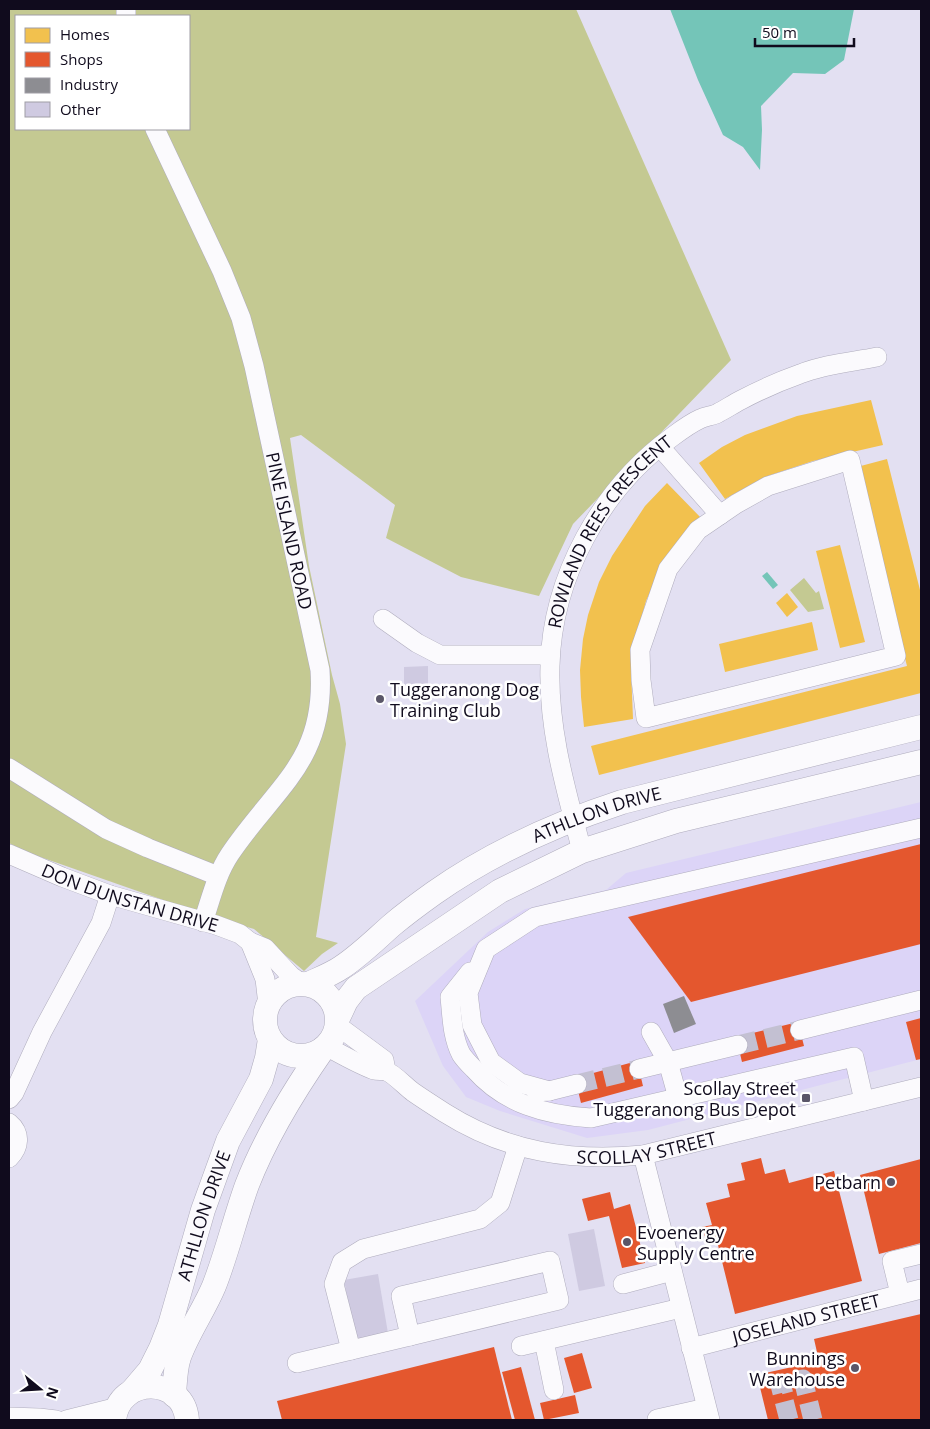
<svg xmlns="http://www.w3.org/2000/svg" width="930" height="1429" viewBox="0 0 930 1429" font-family="'Open Sans',sans-serif">
<rect width="100%" height="100%" fill="#e3e0f2"/>
<polygon fill="#dcd4f7" points="921,802 921,1059 648,1130 587,1138 500,1111 466,1097 443,1066 415,1001 488,932 525,909 606,890 626,873"/>
<g fill="#c4c992" fill-rule="evenodd">
<path d="M9,9H576L731,360L573,524L539,596L461,577L386,538L395,505L301,435L290,438L309,566L332,675L340,704L346,744L316,937L338,943L322,954L304,971L254,929L206,915L26,852L9,843ZM16,16H189V129H16Z"/>
<polygon points="804,578 816,593 819,591 824,609 808,612 790,590"/>
</g>
<g fill="#74c5b8">
<polygon points="670,9 854,9 844,60 825,74 793,73 761,106 762,130 760,170 743,147 723,135 698,80"/>
<polygon points="767,572 778,585 773,589 762,576"/>
</g>
<g fill="#f2c14e">
<polygon points="871,400 883,445 813,461 765,477 725,499 699,463 722,447 745,435 797,416"/>
<polygon points="887,459 921,594 921,693 599,775 591,746 907,666 857,467"/>
<polygon points="667,483 702,519 656,579 646,601 634,646 631,669 633,719 584,727 581,697 580,670 583,639 588,615 599,582 612,556 645,506"/>
<polygon points="840,545 865,642 840,648 816,551"/>
<polygon points="787,593 798,607 787,617 776,603"/>
<polygon points="812,622 818,650 725,672 719,644"/>
</g>
<g fill="#e4572e">
<polygon points="921,844 921,944 691,1002 628,917"/>
<polygon points="921,1018 921,1059 916,1060 906,1022"/>
<polygon points="798,1022 804,1046 742,1062 736,1037"/>
<polygon points="637,1061 643,1086 581,1103 575,1078"/>
<polygon points="761,1158 765,1174 785,1169 789,1183 834,1171 862,1281 735,1314 716,1237 706,1240 702,1227 712,1225 706,1203 730,1197 727,1184 745,1180 741,1163"/>
<polygon points="921,1159 921,1243 879,1254 860,1175"/>
<polygon points="610,1192 614,1209 630,1204 645,1263 622,1268 609,1216 588,1221 582,1199"/>
<polygon points="921,1314 921,1420 768,1420 757,1375 819,1361 814,1339"/>
<polygon points="494,1347 512,1420 282,1420 277,1401"/>
<polygon points="582,1353 592,1388 574,1393 564,1358"/>
<polygon points="521,1367 535,1420 515,1420 502,1372"/>
<polygon points="575,1395 579,1413 544,1420 540,1403"/>
</g>
<polygon fill="#8d8d92" points="684,996 696,1024 674,1033 663,1004"/>
<g fill="#cfcae1">
<polygon points="428,666 428,686 404,687 404,667"/>
<polygon points="594,1229 605,1286 579,1291 568,1234"/>
<polygon points="378,1274 389,1339 356,1345 344,1280"/>
</g>
<g fill="none" stroke-linecap="round" stroke-linejoin="round">
<g stroke="#c3c0d2" stroke-width="19" stroke-dasharray="19 9" stroke-linecap="butt">
<polyline points="738,1045 800,1030"/>
<polyline points="577,1084 639,1069"/>
<polyline points="789,1420 780,1385 803,1379 813,1420"/>
</g>
<defs>
<g id="minor">
<polyline points="126,9 126,16"/>
<path id="s1" d="M155,129L222,271L241,318L254,366L320,670C326,761 275,787 230,854C216,875 211,899 203,922"/>
<polyline points="660,447 720,515"/>
<polygon points="850,460 896,656 646,718 641,680 640,650 668,569 698,530 736,504 768,486"/>
<polyline points="383,619 417,643 440,655 550,655"/>
<polyline points="9,768 106,829 148,848 218,876"/>
<path id="s2" d="M582,851C566,790 548,730 550,666C552,577 601,489 672,437C680,431 691,423 700,419C706,416 713,416 718,413C726,409 733,404 741,400C760,390 780,381 800,374C825,364 852,362 877,357"/>
<path id="s3" d="M9,854L62,877L110,895L216,925L240,934L250,942L265,948L291,976L301,983"/>
<polyline points="250,942 265,979 268,1005"/>
<path d="M470,972L450,997C452,1016 452,1036 461,1054C464,1059 469,1064 474,1069C505,1104 545,1115 591,1118L854,1057L864,1101"/>
<polyline points="338,1026 384,1060 386,1071"/>
<polyline points="800,1030 921,1000"/>
<polyline points="651,1032 668,1062 678,1098"/>
<path id="s4" d="M326,1046C342,1055 358,1064 374,1070C378,1071 382,1070 386,1071C393,1073 406,1087 413,1092C423,1099 434,1106 445,1113C507,1152 572,1162 643,1155L921,1087"/>
<polyline points="639,1069 738,1045"/>
<polyline points="549,1091 520,1083 491,1062 472,1025 468,993 486,949 535,917 921,828"/>
<polyline points="536,1092 549,1091 577,1084"/>
<polyline points="9,1099 14,1093 42,1032 101,923 110,895"/>
<path d="M9,1123C21,1133 20,1147 9,1158"/>
<polyline points="643,1155 710,1420"/>
<polygon points="550,1261 559,1300 410,1336 401,1296"/>
<polyline points="623,1284 672,1271"/>
<polyline points="900,1294 892,1261 921,1254"/>
<polyline points="544,1341 554,1390"/>
<polyline points="521,1346 681,1308"/>
<path id="s5" d="M691,1348L921,1289"/>
<polyline points="351,1350 334,1284 342,1262 363,1249 480,1219 500,1203 518,1146"/>
<polyline points="297,1363 410,1336"/>
<polyline points="9,1417 39,1418 56,1420"/>
<polyline points="657,1419 706,1408"/>
<polyline points="66,1420 118,1407"/>
</g>
<g id="major">
<circle cx="301" cy="1020" r="36"/>
<path id="s6" d="M308,984C319,979 332,974 342,967C360,955 375,940 392,925C405,914 420,903 434,893C492,852 555,824 622,802L921,727"/>
<polyline points="338,1018 346,1001 356,988 500,891 582,851 676,821 921,762"/>
<path id="s7" d="M133,1390L150,1370L161,1348L170,1325L203,1210L228,1141L261,1079L267,1058L270,1039"/>
<path d="M174,1395C175,1382 175,1369 179,1357C188,1332 204,1310 214,1286C227,1253 235,1218 247,1185C266,1136 293,1092 323,1049"/>
<path d="M114,1420C119,1375 184,1376 187,1420"/>
</g>
</defs>
<use href="#minor" stroke="#afacbd" stroke-width="20"/>
<use href="#major" stroke="#afacbd" stroke-width="25"/>
<use href="#minor" stroke="#fbfafd" stroke-width="19"/>
<use href="#major" stroke="#fbfafd" stroke-width="24"/>
</g>
<g fill="#5a5668" stroke="#fff" stroke-width="2">
<circle cx="380" cy="699" r="5"/>
<rect x="801" y="1093" width="10" height="10" rx="2.5"/>
<circle cx="891" cy="1182" r="5"/>
<circle cx="627" cy="1242" r="5"/>
<circle cx="855" cy="1368" r="5"/>
</g>
<g text-anchor="middle" dominant-baseline="central" stroke-width="5" stroke-linejoin="round" paint-order="stroke">
<g font-size="18" fill="#100b1d" stroke="#fff">
<text stroke="none"><textPath href="#s1" startOffset="426">PINE ISLAND ROAD</textPath></text>
<text stroke="none"><textPath href="#s2" startOffset="340">ROWLAND REES CRESCENT</textPath></text>
<text stroke="none"><textPath href="#s6" startOffset="338">ATHLLON DRIVE</textPath></text>
<text stroke="none"><textPath href="#s3" startOffset="129">DON DUNSTAN DRIVE</textPath></text>
<text stroke="none"><textPath href="#s4" startOffset="349">SCOLLAY STREET</textPath></text>
<text stroke="none"><textPath href="#s7" startOffset="190">ATHLLON DRIVE</textPath></text>
<text stroke="none"><textPath href="#s5" startOffset="119">JOSELAND STREET</textPath></text>
</g>
<g font-size="18" fill="#100b1d" stroke="#fff" text-anchor="end">
<text x="390" y="689" text-anchor="start">Tuggeranong Dog<tspan x="390" dy="21">Training Club</tspan></text>
<text x="796" y="1088">Scollay Street<tspan x="796" dy="21">Tuggeranong Bus Depot</tspan></text>
<text x="881" y="1182">Petbarn</text>
<text x="637" y="1232" text-anchor="start">Evoenergy<tspan x="637" dy="21">Supply Centre</tspan></text>
<text x="845" y="1358">Bunnings<tspan x="845" dy="21">Warehouse</tspan></text>
</g>
</g>
<rect width="930" height="1429" fill="none" stroke="#100b1d" stroke-width="20"/>
<rect x="15" y="15" width="175" height="115" fill="#ffffff" stroke="#9f9da5"/>
<rect x="25" y="28" width="25" height="15" fill="#f2c14e" stroke="#9f9da5"/>
<text x="60" y="40" font-size="15" fill="#100b1d">Homes</text>
<rect x="25" y="52" width="25" height="15" fill="#e4572e" stroke="#9f9da5"/>
<text x="60" y="65" font-size="15" fill="#100b1d">Shops</text>
<rect x="25" y="78" width="25" height="15" fill="#8d8d92" stroke="#9f9da5"/>
<text x="60" y="90" font-size="15" fill="#100b1d">Industry</text>
<rect x="25" y="102" width="25" height="15" fill="#cfcae1" stroke="#9f9da5"/>
<text x="60" y="115" font-size="15" fill="#100b1d">Other</text>
<g transform="translate(40 1389) rotate(108)" stroke="#ffffff" stroke-width="4" paint-order="stroke">
<path d="M0-4L9 19L0 12L-9 19Z" fill="#100b1d"/>
<text y="-8" font-size="14" font-weight="bold" text-anchor="middle" fill="#100b1d">N</text>
</g>
<path d="M755 38v8h99v-8" fill="none" stroke="#100b1d" stroke-width="2.5"/>
<text x="762" y="38" font-size="15" fill="#100b1d" stroke="#ffffff" stroke-width="4" paint-order="stroke">50 m</text>
</svg>
